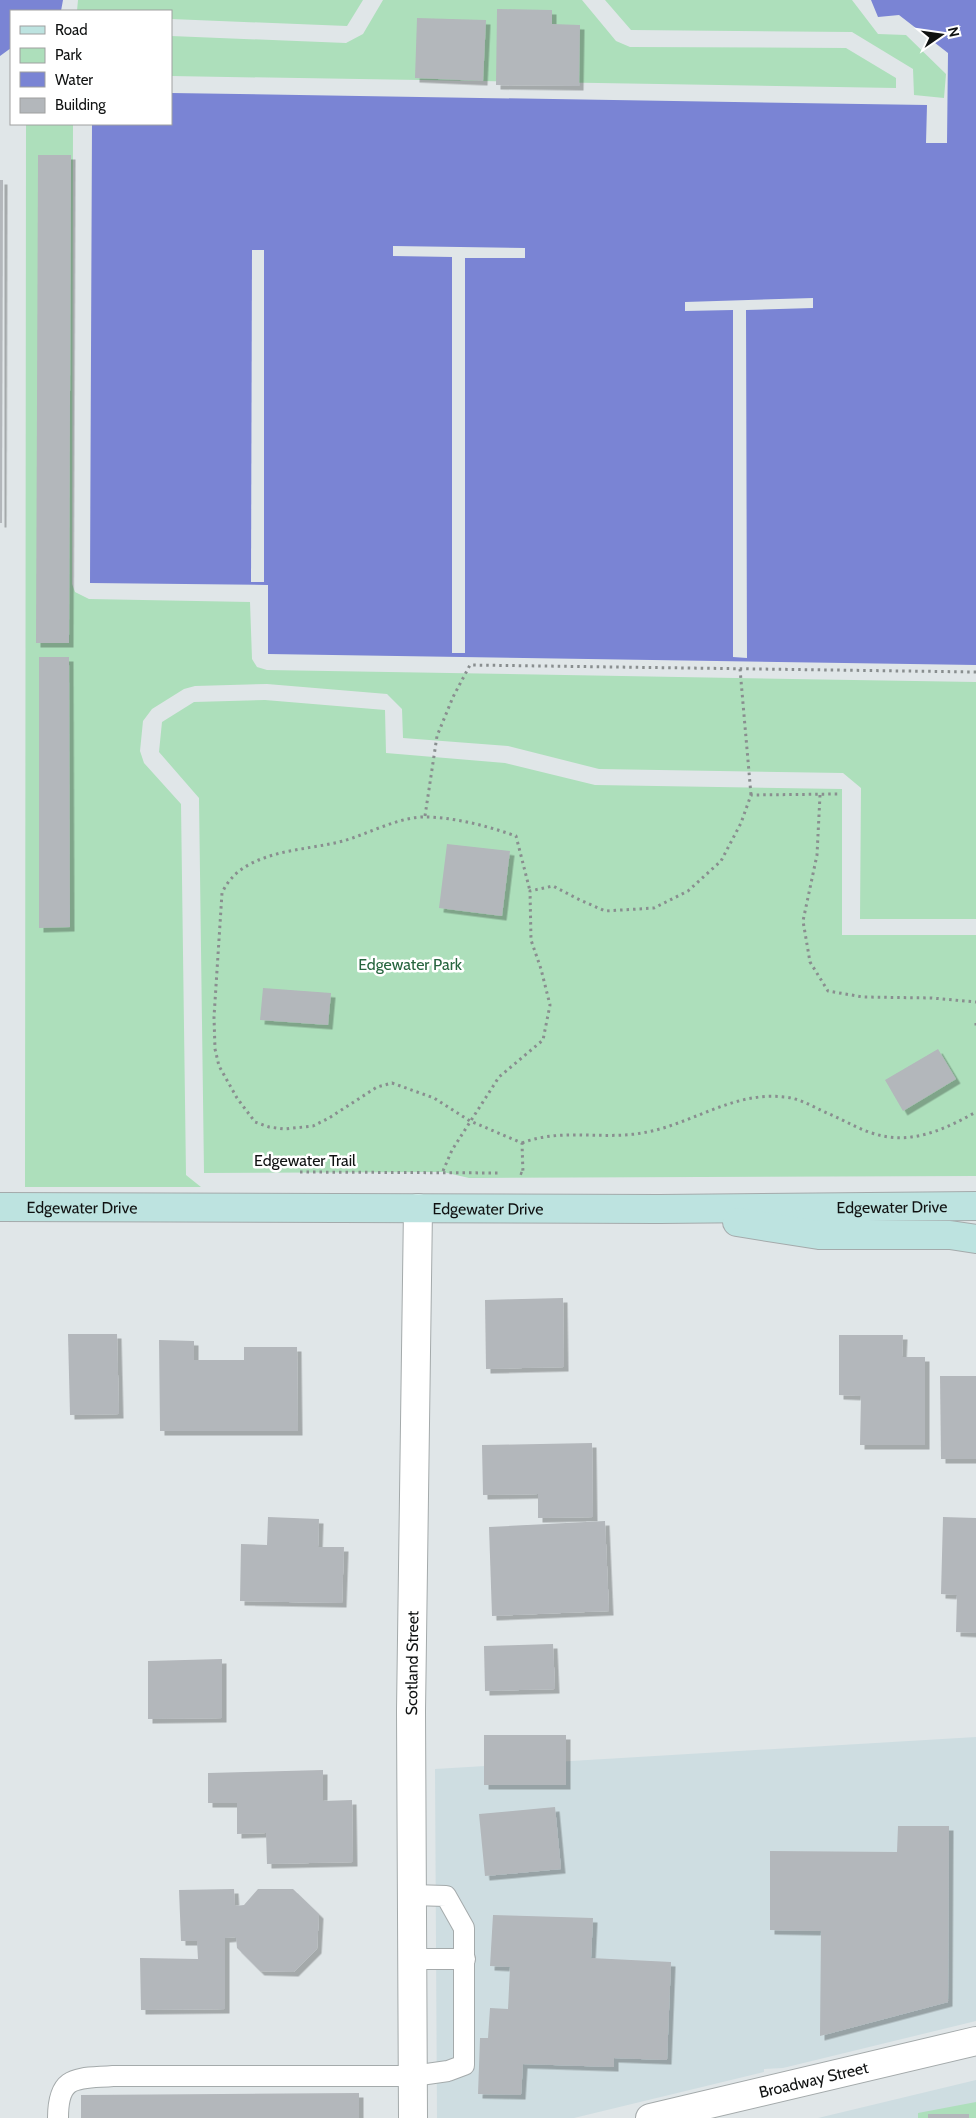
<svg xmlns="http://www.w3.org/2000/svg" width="976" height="2118" viewBox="0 0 976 2118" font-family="Cabin,sans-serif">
<defs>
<filter id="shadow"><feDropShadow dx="4.5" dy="4.5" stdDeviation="0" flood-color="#0004"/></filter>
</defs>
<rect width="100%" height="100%" fill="#e0e6e8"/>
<g fill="#cedde1">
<polygon points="976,1737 976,2021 783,2068 764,2069 764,2072 574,2118 437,2118 435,1769"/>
<polygon points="976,2080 976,2118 818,2118"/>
</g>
<g fill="#addfbb">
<polygon points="78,0 363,0 347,26 171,19 171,11 77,11"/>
<polygon points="383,0 582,0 616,41 630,47 846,48 896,78 896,88 171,76 171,36 346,43 363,34"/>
<polygon points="605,0 852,0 878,34 906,35 946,74 944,98 914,95 913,69 852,32 631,30"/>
<polygon points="26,124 73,124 72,584 75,592 89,599 250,602 252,659 257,667 267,670 976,682 976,919 860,919 861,788 843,773 599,769 508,746 403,738 402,709 387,694 267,684 195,686 184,689 152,709 143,721 140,751 144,763 181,804 186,1175 201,1187 25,1187"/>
<polygon points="265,700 385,710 386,753 505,763 595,785 842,789 842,935 976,935 976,1176 469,1178 443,1172 204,1173 199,798 159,752 162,722 194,702"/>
<polygon points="976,2102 976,2118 969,2118 968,2114 928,2114 928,2118 918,2118 918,2113"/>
</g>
<g fill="#7a84d4">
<polygon points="0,0 63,0 61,11 11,11 11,48 0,56"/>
<polygon points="871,0 976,0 976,665 268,654 268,585 90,583 92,124 171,124 171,93 927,105 926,143 947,143 948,53 899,15 878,17"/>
</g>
<g fill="#e0e6e8">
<polygon points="393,246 525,248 525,258 465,258 465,653 452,653 452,257 393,256"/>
<polygon points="252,250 264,250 264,582 251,582"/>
<polygon points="813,298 813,308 746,310 747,658 733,657 733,310 685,311 685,302"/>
</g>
<g fill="#b3b7bb" filter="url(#shadow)">
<polygon points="497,9 552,10 552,24 580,25 579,86 496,85"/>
<polygon points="417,18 486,20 483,81 415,78"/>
<polygon points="38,155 71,155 69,643 36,643"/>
<polygon points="0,180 3,180 2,523 0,523"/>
<polygon points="39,657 69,657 70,927 39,928"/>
<polygon points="447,844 510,851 502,916 439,908"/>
<polygon points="263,988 331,993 328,1025 260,1020"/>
<polygon points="938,1049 956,1079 903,1111 885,1080"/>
<polygon points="563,1298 564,1367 486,1369 485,1300"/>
<polygon points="68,1334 117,1334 119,1414 70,1415"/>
<polygon points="839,1335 903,1335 902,1357 925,1357 925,1445 860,1445 861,1396 839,1395"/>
<polygon points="159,1340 194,1341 194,1360 244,1360 244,1347 297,1347 298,1431 160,1431"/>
<polygon points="940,1376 976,1376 976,1459 941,1459"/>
<polygon points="592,1443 593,1517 538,1518 538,1494 483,1495 482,1445"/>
<polygon points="268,1517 319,1519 318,1547 344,1547 342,1603 240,1601 241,1544 267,1545"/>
<polygon points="943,1517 976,1518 976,1633 956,1632 957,1595 941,1594"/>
<polygon points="605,1521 609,1611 492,1616 489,1527"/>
<polygon points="553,1644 555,1689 485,1691 484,1646"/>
<polygon points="222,1659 222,1718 148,1719 148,1661"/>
<rect x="484" y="1735" width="82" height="50"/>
<polygon points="323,1770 323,1801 352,1800 353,1862 267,1864 266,1833 237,1834 237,1803 208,1803 208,1773"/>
<polygon points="555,1807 561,1869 485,1876 479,1814"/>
<polygon points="898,1826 949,1826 948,2002 820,2036 821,1931 770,1930 770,1851 897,1852"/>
<polygon points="234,1889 235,1906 244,1905 258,1889 293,1889 319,1914 317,1949 294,1972 260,1971 237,1948 236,1937 225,1938 225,2009 141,2010 140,1958 198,1959 197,1941 181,1941 179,1890"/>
<polygon points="493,1915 593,1918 591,1958 671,1962 667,2060 614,2058 614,2067 523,2064 521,2095 478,2094 480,2038 488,2038 490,2008 508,2009 510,1967 490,1966"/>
<polygon points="359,2093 359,2118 81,2118 81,2095"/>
<rect x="928" y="2114" width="41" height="4"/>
</g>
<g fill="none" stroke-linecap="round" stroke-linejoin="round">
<defs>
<g id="service">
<polyline points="412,1959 465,1959"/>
<path d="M58,2118C58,2074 77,2079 113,2076H413L448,2071L464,2065V1928L446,1896L412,1895"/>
</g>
<g id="minor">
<path id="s1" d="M413,2118L411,1711L418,1208"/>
<path id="s2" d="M650,2118L976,2041"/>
</g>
<g id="secondary">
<path id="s3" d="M0,1207L659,1209L976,1206"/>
<polyline points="737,1222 819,1235 950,1235 976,1239"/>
</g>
</defs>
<use href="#service" stroke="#a4aaab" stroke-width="22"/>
<use href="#minor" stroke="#a4aaab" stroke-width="30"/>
<use href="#secondary" stroke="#a4aaab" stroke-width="30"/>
<g stroke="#898e8f" stroke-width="3" stroke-dasharray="2.5 4" stroke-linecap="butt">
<polyline points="740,669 751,795"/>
<polyline points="820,795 817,855 803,921 810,962 828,991 863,997 932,998 976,1002"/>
<polyline points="425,816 437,736 453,697 470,665 976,672"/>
<polyline points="976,1023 976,1026"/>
<path d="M522,1143C560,1128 602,1140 642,1133C691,1125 733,1091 784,1097C800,1098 813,1107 827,1113C842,1119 856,1128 872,1133C909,1146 944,1130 976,1112"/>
<polyline points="443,1171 452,1150 499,1077 543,1040 550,1005 541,969 531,940 530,891 553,886 580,900 605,911 654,908 688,891 721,861 741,823 751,795 838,794"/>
<polyline points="300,1172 501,1173"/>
<path d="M520,1173L523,1174L522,1143L470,1121L434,1098L392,1083L377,1087L329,1118L313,1126L284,1129L269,1127L255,1122L237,1098L219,1066L215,1049L214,1017L222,893C228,880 237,871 250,864C279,849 312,849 343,841C368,834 400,816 427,817C458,818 487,826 516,836L530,891"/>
</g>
<use href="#service" stroke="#fff" stroke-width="20"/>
<use href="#minor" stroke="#fff" stroke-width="28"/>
<use href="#secondary" stroke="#bde3e0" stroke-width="28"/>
</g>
<g text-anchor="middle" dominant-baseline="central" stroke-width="5" stroke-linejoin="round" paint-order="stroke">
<g font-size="16" fill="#27653f" stroke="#fff">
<text x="410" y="964">Edgewater Park</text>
</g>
<g font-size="16" fill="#101212" stroke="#fff">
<text x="305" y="1160">Edgewater Trail</text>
<text stroke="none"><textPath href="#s3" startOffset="82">Edgewater Drive</textPath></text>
<text stroke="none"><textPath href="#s3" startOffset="892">Edgewater Drive</textPath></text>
<text stroke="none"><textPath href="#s3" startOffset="488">Edgewater Drive</textPath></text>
<text stroke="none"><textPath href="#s1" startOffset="455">Scotland Street</textPath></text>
<text stroke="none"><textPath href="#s2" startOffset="168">Broadway Street</textPath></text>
</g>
</g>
<rect x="10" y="10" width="162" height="115" fill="#ffffff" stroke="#9fa0a0"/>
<rect x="20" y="26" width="25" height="8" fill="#bde3e0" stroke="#9fa0a0"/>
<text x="55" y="35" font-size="15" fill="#101212">Road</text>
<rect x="20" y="48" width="25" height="15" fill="#addfbb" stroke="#9fa0a0"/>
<text x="55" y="60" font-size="15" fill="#101212">Park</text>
<rect x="20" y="72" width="25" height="15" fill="#7a84d4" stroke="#9fa0a0"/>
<text x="55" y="85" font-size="15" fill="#101212">Water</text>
<rect x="20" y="98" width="25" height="15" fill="#b3b7bb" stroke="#9fa0a0"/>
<text x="55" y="110" font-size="15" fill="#101212">Building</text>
<g transform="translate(941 35) rotate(77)" stroke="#ffffff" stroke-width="4" paint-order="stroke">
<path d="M0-4L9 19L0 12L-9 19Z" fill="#101212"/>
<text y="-8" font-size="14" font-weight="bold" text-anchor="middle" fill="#101212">N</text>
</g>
</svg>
